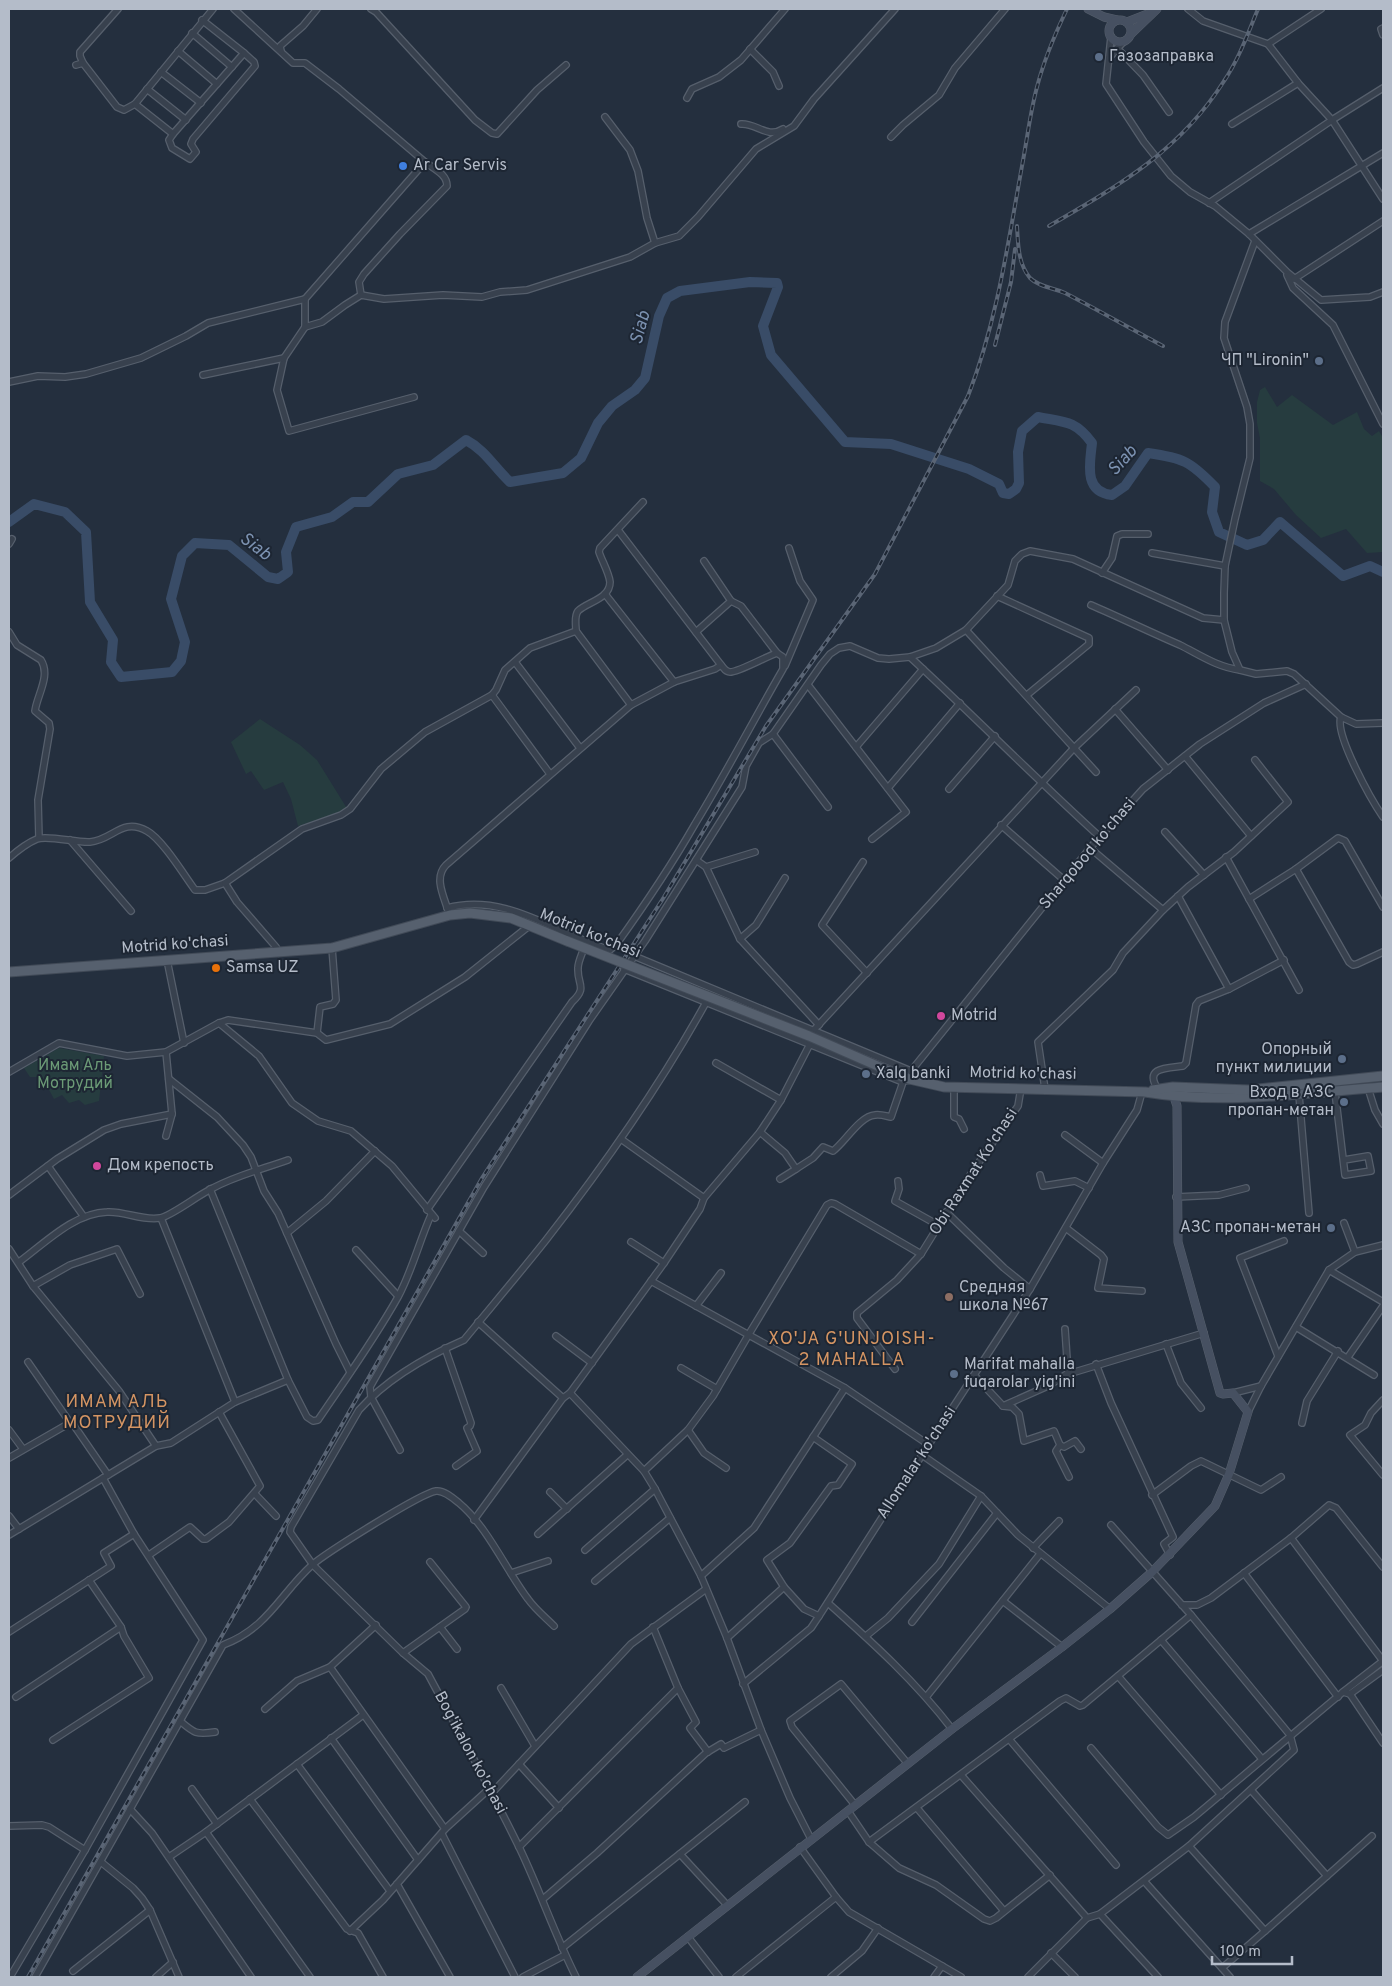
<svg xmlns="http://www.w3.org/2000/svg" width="1392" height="1986" viewBox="0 0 1392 1986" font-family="Overpass,sans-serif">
<rect width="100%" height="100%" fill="#242f3e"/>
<g fill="#263c3f">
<polygon points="1265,387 1277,407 1292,395 1333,425 1357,412 1364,429 1372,436 1379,431 1383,438 1383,552 1367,553 1346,529 1321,538 1296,515 1274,489 1260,481 1260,438 1257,423 1257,402 1260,390"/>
<polygon points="260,719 300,745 317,760 348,810 298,826 291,799 283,782 264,790 251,771 246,774 231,742"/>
<polygon points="59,1048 104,1056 99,1101 85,1105 79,1100 69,1103 62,1095 54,1099 42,1077 30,1077 24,1068"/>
</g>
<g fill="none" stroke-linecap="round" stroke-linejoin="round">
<path stroke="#394c67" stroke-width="10" d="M9,522L34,504L65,512L86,532L90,602L113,640L111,662L121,677L172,672L181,661L185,642L171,599L182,556L195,543L229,545L268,577L278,579L288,572L286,552L296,527L332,517L353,502H368L398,474L433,465L466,440C485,450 494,467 510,482L563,473L581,458L598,423L612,406L635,390L645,378L659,316L667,298L680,291L750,282L777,283L778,287L763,326L771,355L845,442L891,444L969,469L999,484L1003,493L1009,494L1016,489L1019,483L1018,452L1022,431L1038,417C1064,422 1075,420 1092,443C1090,463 1083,492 1112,495L1125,486L1148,453C1183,458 1190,461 1215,487L1212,512L1219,532L1247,545L1263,540L1280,522L1343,576L1370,566L1383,572"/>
<defs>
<g id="street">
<polyline points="234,9 293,63 305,63 339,89 425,162 305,299 305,327 284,358 277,390 289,431 414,397"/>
<polyline points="371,9 376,12 475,120 492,133 497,134 537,90 566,65"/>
<polyline points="1188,9 1203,21 1268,44 1321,9"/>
<polyline points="1383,28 1381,29 1383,35"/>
<polyline points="192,33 232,67"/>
<polyline points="1111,37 1106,84 1144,142 1171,176 1190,192 1215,206 1249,234 1287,272 1321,300 1370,297 1383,292"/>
<polyline points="1268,44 1298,83 1332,120 1383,199"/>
<polyline points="1117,48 1143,75 1169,112"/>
<polyline points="750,49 773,72 779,86"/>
<polyline points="178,51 217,84"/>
<polyline points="281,51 280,46 303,26 317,9"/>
<polyline points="1109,58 1124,41"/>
<polyline points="83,63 80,56 80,52 118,9"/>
<polyline points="76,65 83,63 117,107 124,110 135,104 213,9"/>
<polyline points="161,72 201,103"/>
<polyline points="147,89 186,120"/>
<polyline points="687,98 692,89 719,77 741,60 785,9"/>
<polyline points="135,104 173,134 244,53 202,20"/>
<polyline points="605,117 630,150 638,171 647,218 655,243"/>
<path d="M741,124C757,123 767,139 783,129"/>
<polyline points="1232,124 1298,83"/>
<polyline points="173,134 169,140 172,148 190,159 196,152 191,144 193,139 255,66 254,62 244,53"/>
<polyline points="891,137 903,125 939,95 955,68 1005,9"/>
<polyline points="1209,203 1332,120 1383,88"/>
<polyline points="1249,234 1383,153"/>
<polyline points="1255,241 1225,322 1224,338 1247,407 1250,424 1250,458 1235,519 1225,566 1224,593 1224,620 1232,652 1240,670 1256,674 1287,671 1294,674 1341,717 1356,724 1383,723"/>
<polyline points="1287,275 1293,288 1333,325 1383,424"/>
<polyline points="1294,279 1383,221"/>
<path d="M361,295L359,282L364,274L400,234L447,186C447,174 434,169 425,162"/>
<polyline points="305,327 322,322 345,305 361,295 384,299 443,295 482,297 500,292 527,290 630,257 655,243 679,236 698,217 756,149 794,126 814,99 895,9"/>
<polyline points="203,375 284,358"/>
<polyline points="9,382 38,376 65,377 86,374 141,358 186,336 208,323 305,299"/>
<polyline points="9,544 12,539"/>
<polyline points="1152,553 1225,566"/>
<polyline points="1102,573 1112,558 1117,536 1122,534 1148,534"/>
<polyline points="605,594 674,682"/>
<polyline points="997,596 1089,638 1089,644 1027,695"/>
<polyline points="731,601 741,606 777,653"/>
<path d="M1091,605C1121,618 1150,632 1180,645C1200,655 1217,667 1240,670"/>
<polyline points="966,630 1096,772"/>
<path d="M576,631C576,625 574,616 578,611C587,602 610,599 610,582C609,573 602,561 599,552L600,548L643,502"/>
<path d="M9,632L17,645L41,660C51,676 37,695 35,711L49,723L50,729L38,800L39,838"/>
<polyline points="696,632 731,601 704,561"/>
<path d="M910,657C974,716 1035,778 1100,837"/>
<polyline points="515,662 580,748"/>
<polyline points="785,666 813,600 800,581 789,548"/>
<polyline points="808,685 906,812 872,839"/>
<polyline points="492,695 550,774"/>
<polyline points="1115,709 1168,770"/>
<path d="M1341,717C1334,734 1372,801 1383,817"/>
<polyline points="773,734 828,807"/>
<polyline points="856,747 923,669"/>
<polyline points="1185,756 1251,836"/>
<polyline points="888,788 960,703"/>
<polyline points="949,789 995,736"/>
<polyline points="1001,825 1064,880"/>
<polyline points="1165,832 1204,875"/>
<polyline points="70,840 131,911"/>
<polyline points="1090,848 1163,910"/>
<polyline points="1226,857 1299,990"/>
<path d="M9,858C17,851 27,843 37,839C48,835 77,843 90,842C113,840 122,817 147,831C162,839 184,875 195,890H205L225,883L237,902L276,947L279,953"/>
<polyline points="696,860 706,867 740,939 819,1025"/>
<polyline points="863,862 822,925 867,973"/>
<polyline points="706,867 755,852"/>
<polyline points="1296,869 1349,962 1353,965 1357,964 1383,952"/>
<polyline points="225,883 302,829 341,815 350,809 381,769 425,732 492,695 496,690 505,670 530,648 576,631 631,705"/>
<polyline points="1178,896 1229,989"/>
<polyline points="1249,899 1296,869 1338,838 1345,841 1383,907"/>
<path d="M447,908C506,892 557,934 610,950L616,945C644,906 671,866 695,824C726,773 753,721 783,669V657L777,653C765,657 739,672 730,672C725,672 724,668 721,665"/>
<path d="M448,910C443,895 434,877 446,865L631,705L674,682L715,669L721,665L618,530"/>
<polyline points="740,939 756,925 785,878"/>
<polyline points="167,960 184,1043"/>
<polyline points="624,969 900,1081 914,1080 911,1071 634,956"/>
<polyline points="219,1023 259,1056 292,1103 318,1121 351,1131 392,1166 435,1218"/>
<polyline points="812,1032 1074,748 1136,690"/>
<polyline points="317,1033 320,1007 333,1004 336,1000 332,948"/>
<polyline points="716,1063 781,1100"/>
<polyline points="911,1071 1090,848 1143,789 1200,744 1264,703 1306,684"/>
<polyline points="9,1072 59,1043 127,1056 166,1052 219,1023 228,1020 317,1033 326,1040 390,1024 465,977 529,926"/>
<polyline points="169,1079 217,1117 243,1145 251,1157 264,1191 278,1213 336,1344 350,1372"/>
<polyline points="954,1087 954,1117 959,1119 964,1129"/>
<polyline points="1368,1088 1375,1110 1383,1124"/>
<polyline points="1045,1089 1038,1042 1113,970 1123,953 1163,910 1188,887 1234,852 1288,802 1255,760"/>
<path d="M1158,1089C1143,1067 1168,1068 1183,1066L1186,1063L1196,1005L1199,1001L1229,989L1284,960"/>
<polyline points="1335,1092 1345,1175 1371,1171 1368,1156 1344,1160"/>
<polyline points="1299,1095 1309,1213"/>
<path d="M760,1132L785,1153L796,1169L813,1158L823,1147L833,1151C845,1142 860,1116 875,1115C880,1114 886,1116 891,1117L903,1082"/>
<polyline points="1065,1135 1103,1163"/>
<polyline points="166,1136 172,1114"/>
<polyline points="621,1139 704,1198"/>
<polyline points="48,1166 84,1217"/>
<polyline points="1040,1175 1043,1186 1075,1181 1089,1188"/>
<polyline points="780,1179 796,1169"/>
<polyline points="898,1181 899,1189 895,1201 938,1225"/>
<path d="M210,1189L288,1380L307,1417L313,1421L318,1420C345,1380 374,1340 398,1297C412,1271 419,1242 431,1215"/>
<polyline points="9,1195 57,1159 104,1130 121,1124 172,1114 166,1052"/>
<polyline points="1176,1197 1219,1195 1246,1188"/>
<path d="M427,1210L572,1002C588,987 577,985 578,968C578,962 582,954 584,948"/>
<polyline points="946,1212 1004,1268 1030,1289"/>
<polyline points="161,1218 235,1402"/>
<polyline points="1344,1223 1355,1252"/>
<polyline points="1066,1228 1101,1255 1104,1259 1098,1288 1142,1291"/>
<polyline points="459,1231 483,1253"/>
<polyline points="287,1233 326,1201 375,1151"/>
<polyline points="631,1242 664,1263"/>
<polyline points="9,1249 33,1286 119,1391 156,1446 9,1535"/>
<polyline points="356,1250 398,1296"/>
<path d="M19,1262C45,1243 74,1213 107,1212C125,1211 142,1221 160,1218C170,1217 201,1193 213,1188C237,1175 263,1169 288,1160"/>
<polyline points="1329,1270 1383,1302"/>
<polyline points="651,1281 845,1388 929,1445"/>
<polyline points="33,1286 70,1265 117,1249 140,1294"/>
<polyline points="696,1306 721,1273"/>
<polyline points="478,1322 563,1398"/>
<polyline points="1296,1327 1374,1375"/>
<polyline points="1065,1329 1068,1373"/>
<polyline points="556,1336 592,1363"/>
<polyline points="1166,1344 1181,1383 1201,1408"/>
<polyline points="445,1348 471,1423 470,1426 467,1428 477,1451 456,1466"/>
<polyline points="1278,1356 1240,1258 1284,1241"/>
<polyline points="1348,1357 1383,1306"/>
<polyline points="28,1362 71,1424"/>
<polyline points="1096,1364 1111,1403 1173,1537 1164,1544 1170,1555"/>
<polyline points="681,1368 717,1389"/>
<polyline points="895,1369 857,1318 857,1313 897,1280 921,1254 968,1178 1018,1106 1021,1088"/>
<polyline points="974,1375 1003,1406 1050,1385 1065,1375 1204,1333"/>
<polyline points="570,1393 644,1471 655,1489 701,1576 727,1638 761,1730 790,1798 811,1839"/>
<polyline points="1233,1393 1261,1386 1329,1270 1355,1252 1383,1245"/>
<polyline points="1383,1400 1371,1413 1365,1425 1350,1435 1383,1475"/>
<polyline points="1003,1406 1012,1407 1019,1414 1024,1441 1054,1431 1060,1445 1056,1451 1069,1477"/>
<polyline points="1248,1412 1261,1386"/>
<polyline points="1302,1423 1307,1401 1338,1351"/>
<polyline points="9,1430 23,1449"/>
<polyline points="688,1430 704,1453 726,1468"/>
<polyline points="813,1437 852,1464 838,1485 831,1486 790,1543 767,1560 784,1587 804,1609 819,1616"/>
<polyline points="1060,1445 1064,1447 1075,1441 1081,1449"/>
<polyline points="156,1446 171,1443 235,1402 288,1380"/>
<polyline points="400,1450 371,1397 370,1387 484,1187 589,1021 645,941 742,787 746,766 759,743 773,734 821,665 830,654 839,648 850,646 878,658 889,659 910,657 936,648 966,630 1008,585 1015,561 1022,554 1030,551 1073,559 1203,618 1224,620"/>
<polyline points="922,1455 981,1496 1018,1535 1110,1609"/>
<polyline points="9,1458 68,1424 73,1424 108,1475"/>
<polyline points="644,1471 688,1430 713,1396 749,1334 827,1205 831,1203 835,1204 921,1254"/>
<polyline points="550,1492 567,1509"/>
<polyline points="255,1494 276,1516"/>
<polyline points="1152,1495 1191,1466 1201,1461 1261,1490 1281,1477"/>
<polyline points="9,1516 19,1529"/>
<polyline points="474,1520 563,1398 570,1393 664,1263 700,1209 704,1198 760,1132 781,1100 810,1044"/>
<polyline points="538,1534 627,1455"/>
<polyline points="1291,1538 1383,1661 1343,1692"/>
<polyline points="1033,1548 1059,1521"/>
<polyline points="585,1550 655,1489"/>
<polyline points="149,1555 190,1527 203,1539 206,1539 229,1522 260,1486 219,1412"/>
<polyline points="511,1573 548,1561"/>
<polyline points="1244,1573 1338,1697"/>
<polyline points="701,1576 754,1528 845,1388"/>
<polyline points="595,1581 670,1518"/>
<polyline points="1003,1601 1062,1647"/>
<path d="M828,1603C873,1643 915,1681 952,1729"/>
<polyline points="1182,1605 1197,1605 1211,1598 1291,1538 1329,1505 1336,1508 1383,1567"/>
<polyline points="912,1622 997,1513"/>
<polyline points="440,1627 457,1649"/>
<polyline points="9,1632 111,1566 104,1553 134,1534"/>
<polyline points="866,1636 888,1618 939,1564 981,1496"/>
<polyline points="727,1638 784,1587"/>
<polyline points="1161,1640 1262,1759"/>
<polyline points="403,1653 465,1609 466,1607 430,1562"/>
<polyline points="330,1667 445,1829"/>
<polyline points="1118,1676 1221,1795"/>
<polyline points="743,1684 811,1628 819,1616 922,1455 1030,1289 1103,1163 1137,1110 1142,1092"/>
<polyline points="501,1688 535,1746"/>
<polyline points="678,1688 696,1722 690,1728 708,1752"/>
<polyline points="1350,1694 1383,1743"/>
<polyline points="927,1696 1040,1554"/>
<polyline points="16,1697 121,1627 89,1580"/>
<polyline points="265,1709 297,1681 330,1667 376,1625"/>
<path d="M180,1721C194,1733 196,1735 215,1732"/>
<polyline points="331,1738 418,1860"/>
<polyline points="1009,1739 1116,1865"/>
<polyline points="53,1740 149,1678 124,1636 121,1627"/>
<polyline points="1091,1748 1158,1827 1168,1835 1194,1817 1343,1692 1350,1694 1383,1670"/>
<polyline points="297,1764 390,1891"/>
<polyline points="519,1764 559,1808"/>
<polyline points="961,1775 1087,1918"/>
<polyline points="192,1789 217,1824"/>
<polyline points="1251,1790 1327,1876"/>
<polyline points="491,1794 631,1644 706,1589"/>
<polyline points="250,1799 347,1929 358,1933 383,1977"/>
<polyline points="855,1805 792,1727 790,1721 841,1684 908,1764"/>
<polyline points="917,1808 1004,1911"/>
<polyline points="130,1809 152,1833 251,1977"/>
<polyline points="848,1811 869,1842 899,1868 936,1885 984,1919 990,1921 996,1918 1050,1875"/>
<polyline points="9,1826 42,1825 49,1827 85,1850"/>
<polyline points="206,1832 310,1977"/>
<polyline points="442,1834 515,1977"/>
<polyline points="869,1842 1060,1701 1066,1698 1080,1706 1083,1705 1191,1615"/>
<polyline points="1189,1846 1265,1931 1372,1836"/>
<polyline points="519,1847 678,1688 653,1627"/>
<polyline points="800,1847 836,1897 849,1912 942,1966"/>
<polyline points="680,1854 727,1905"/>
<polyline points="169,1857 206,1832 363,1715"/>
<polyline points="101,1862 133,1888 142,1898 150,1910 179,1977"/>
<polyline points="1145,1882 1230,1977"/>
<polyline points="397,1884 450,1977"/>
<polyline points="543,1899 597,1853 706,1753 721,1744 724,1748 761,1730"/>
<polyline points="1100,1914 1158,1977"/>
<polyline points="350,1931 383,1900 445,1829 489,1789"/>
<polyline points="688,1937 719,1977"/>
<polyline points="562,1948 745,1802"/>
<polyline points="1051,1953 1075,1977"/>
<polyline points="1222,1968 1265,1931"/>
<polyline points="73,1971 150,1910"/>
<polyline points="10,1977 85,1850 203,1640 134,1534 103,1478"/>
<path d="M35,1977L223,1645C268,1628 280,1594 312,1565C326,1553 421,1493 436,1491C444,1490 453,1498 459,1503C487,1526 506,1570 528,1599C535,1609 545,1617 554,1626"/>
<polyline points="156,1977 173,1962"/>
<polyline points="523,1977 565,1955"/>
<path d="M576,1977C555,1935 540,1891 520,1849C491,1789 459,1732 428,1674L403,1653L313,1565L290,1532L291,1527L359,1410C387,1379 425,1357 464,1340C491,1307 519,1274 546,1240C606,1163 662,1083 709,997"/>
<polyline points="736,1977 836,1897"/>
<polyline points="831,1977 862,1951 878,1928"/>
<polyline points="934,1977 942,1966 961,1977"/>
<polyline points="1028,1977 1087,1918 1100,1914 1189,1846 1294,1750 1290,1735 1191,1615 1111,1525"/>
</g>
<g id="secondary">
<polyline points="1088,9 1104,17 1117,20"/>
<circle cx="1120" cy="31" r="11"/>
<polyline points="1127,22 1150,13"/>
<polyline points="1131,34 1157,9"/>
<polyline points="637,1977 952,1729 1062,1647 1110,1609 1152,1572 1215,1506 1229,1474 1248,1412 1233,1393 1223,1394 1220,1393 1178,1242 1177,1106 1174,1097"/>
</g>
<g id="primary">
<polyline points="9,972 332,948 450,915 470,913 511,918 567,941"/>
<path d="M905,1078L944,1087L1145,1092C1223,1105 1305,1093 1383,1087"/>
<polyline points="1153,1090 1173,1087 1249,1090 1383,1076"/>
</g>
</defs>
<use href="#street" stroke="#565f6c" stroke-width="8"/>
<use href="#secondary" stroke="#565f6c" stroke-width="9"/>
<use href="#primary" stroke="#414a57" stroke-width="11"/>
<use href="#street" stroke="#38414e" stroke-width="5.5"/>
<use href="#secondary" stroke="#465061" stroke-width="8"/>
<use href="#primary" stroke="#56606e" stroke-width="9"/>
<defs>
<g id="rail">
<path d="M1017,226C1018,244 1018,264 1030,278C1039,287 1054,288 1065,293C1098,310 1131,329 1163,346"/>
<path d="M1049,226C1118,186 1180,151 1224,81C1239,59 1248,33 1258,9"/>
<polyline points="995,345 1011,282 1015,249"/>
<path d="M28,1977L482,1178L664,897L766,726L875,574L968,396C997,322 1008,243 1022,166C1027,140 1030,113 1037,87C1044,60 1055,34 1067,9"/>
</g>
</defs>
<use href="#rail" stroke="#5a6575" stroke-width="4"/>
<use href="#rail" stroke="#1d2633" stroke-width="2" stroke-dasharray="5.5" stroke-linecap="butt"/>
<defs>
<polyline id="primary-bridge" points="567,941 809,1036 905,1078"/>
</defs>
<use href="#primary-bridge" stroke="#414a57" stroke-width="11" stroke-linecap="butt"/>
<use href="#primary-bridge" stroke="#56606e" stroke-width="9"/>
</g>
<g fill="#5c6f8a" stroke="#1d2633" stroke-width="2">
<circle cx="1099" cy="57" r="5"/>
<circle cx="1319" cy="361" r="5"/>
<circle cx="1342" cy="1059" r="5"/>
<circle cx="866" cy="1074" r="5"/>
<circle cx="1344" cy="1102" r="5"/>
<circle cx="1331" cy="1228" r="5"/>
<circle cx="954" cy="1374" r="5"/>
</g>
<circle fill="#3f7fe0" stroke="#1d2633" stroke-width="2" cx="403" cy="166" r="5"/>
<circle fill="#e8710a" stroke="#1d2633" stroke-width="2" cx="216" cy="968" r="5"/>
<g fill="#d1479c" stroke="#1d2633" stroke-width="2">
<circle cx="941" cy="1016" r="5"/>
<circle cx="97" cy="1166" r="5"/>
</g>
<circle fill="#8d6e63" stroke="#1d2633" stroke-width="2" cx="949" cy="1297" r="5"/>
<g text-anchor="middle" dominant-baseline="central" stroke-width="4" stroke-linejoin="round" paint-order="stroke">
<g font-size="16" fill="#b4bcc9" stroke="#1d2633" text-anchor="start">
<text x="1109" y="57">Газозаправка</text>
<text x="413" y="166">Ar Car Servis</text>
<text x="1309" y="361" text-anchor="end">ЧП "Lironin"</text>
<text x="226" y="968">Samsa UZ</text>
<text x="951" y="1016">Motrid</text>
<text x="1332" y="1050" text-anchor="end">Опорный<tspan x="1332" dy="18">пункт милиции</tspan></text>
<text x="876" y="1074">Xalq banki</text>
<text x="1334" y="1093" text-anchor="end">Вход в АЗС<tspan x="1334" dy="18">пропан-метан</tspan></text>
<text x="107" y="1166">Дом крепость</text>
<text x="1321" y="1228" text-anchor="end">АЗС пропан-метан</text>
<text x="959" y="1288">Средняя<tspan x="959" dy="18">школа №67</tspan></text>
<text x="964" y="1365">Marifat mahalla<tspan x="964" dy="18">fuqarolar yig'ini</tspan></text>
</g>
<g font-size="16" fill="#b4bcc9" stroke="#1d2633">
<text transform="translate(1088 854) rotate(-50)">Sharqobod ko'chasi</text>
<text transform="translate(590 934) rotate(22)">Motrid ko'chasi</text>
<text transform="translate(175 945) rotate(-4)">Motrid ko'chasi</text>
<text transform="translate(1023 1074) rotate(1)">Motrid ko'chasi</text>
<text transform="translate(974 1172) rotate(-57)">Obi Raxmat Ko'chasi</text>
<text transform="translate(917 1463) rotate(-57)">Allomalar ko'chasi</text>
<text transform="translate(470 1753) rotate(62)">Bog'ikalon ko'chasi</text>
</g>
<g font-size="16" fill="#6b9a76" stroke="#1d2633">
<text x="75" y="1066">Имам Аль<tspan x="75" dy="18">Мотрудий</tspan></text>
</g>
<g font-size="18" font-style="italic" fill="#7c92b1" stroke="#1d2633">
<text transform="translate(641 328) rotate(-75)">Siab</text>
<text transform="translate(1123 461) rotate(-48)">Siab</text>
<text transform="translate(255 547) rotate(37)">Siab</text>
</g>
<g font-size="18" letter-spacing="1" fill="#d59563" stroke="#1d2633">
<text x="852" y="1339">XO'JA G'UNJOISH-<tspan x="852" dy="21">2 MAHALLA</tspan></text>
<text x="117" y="1402">ИМАМ АЛЬ<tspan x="117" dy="21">МОТРУДИЙ</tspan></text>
</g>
</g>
<rect width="1392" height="1986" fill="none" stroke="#b4bcc9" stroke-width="20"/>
<path d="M1212 1956v8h80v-8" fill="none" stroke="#b4bcc9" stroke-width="2.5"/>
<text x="1220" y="1956" font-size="15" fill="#b4bcc9" stroke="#1d2633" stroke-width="4" paint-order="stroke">100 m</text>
</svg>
